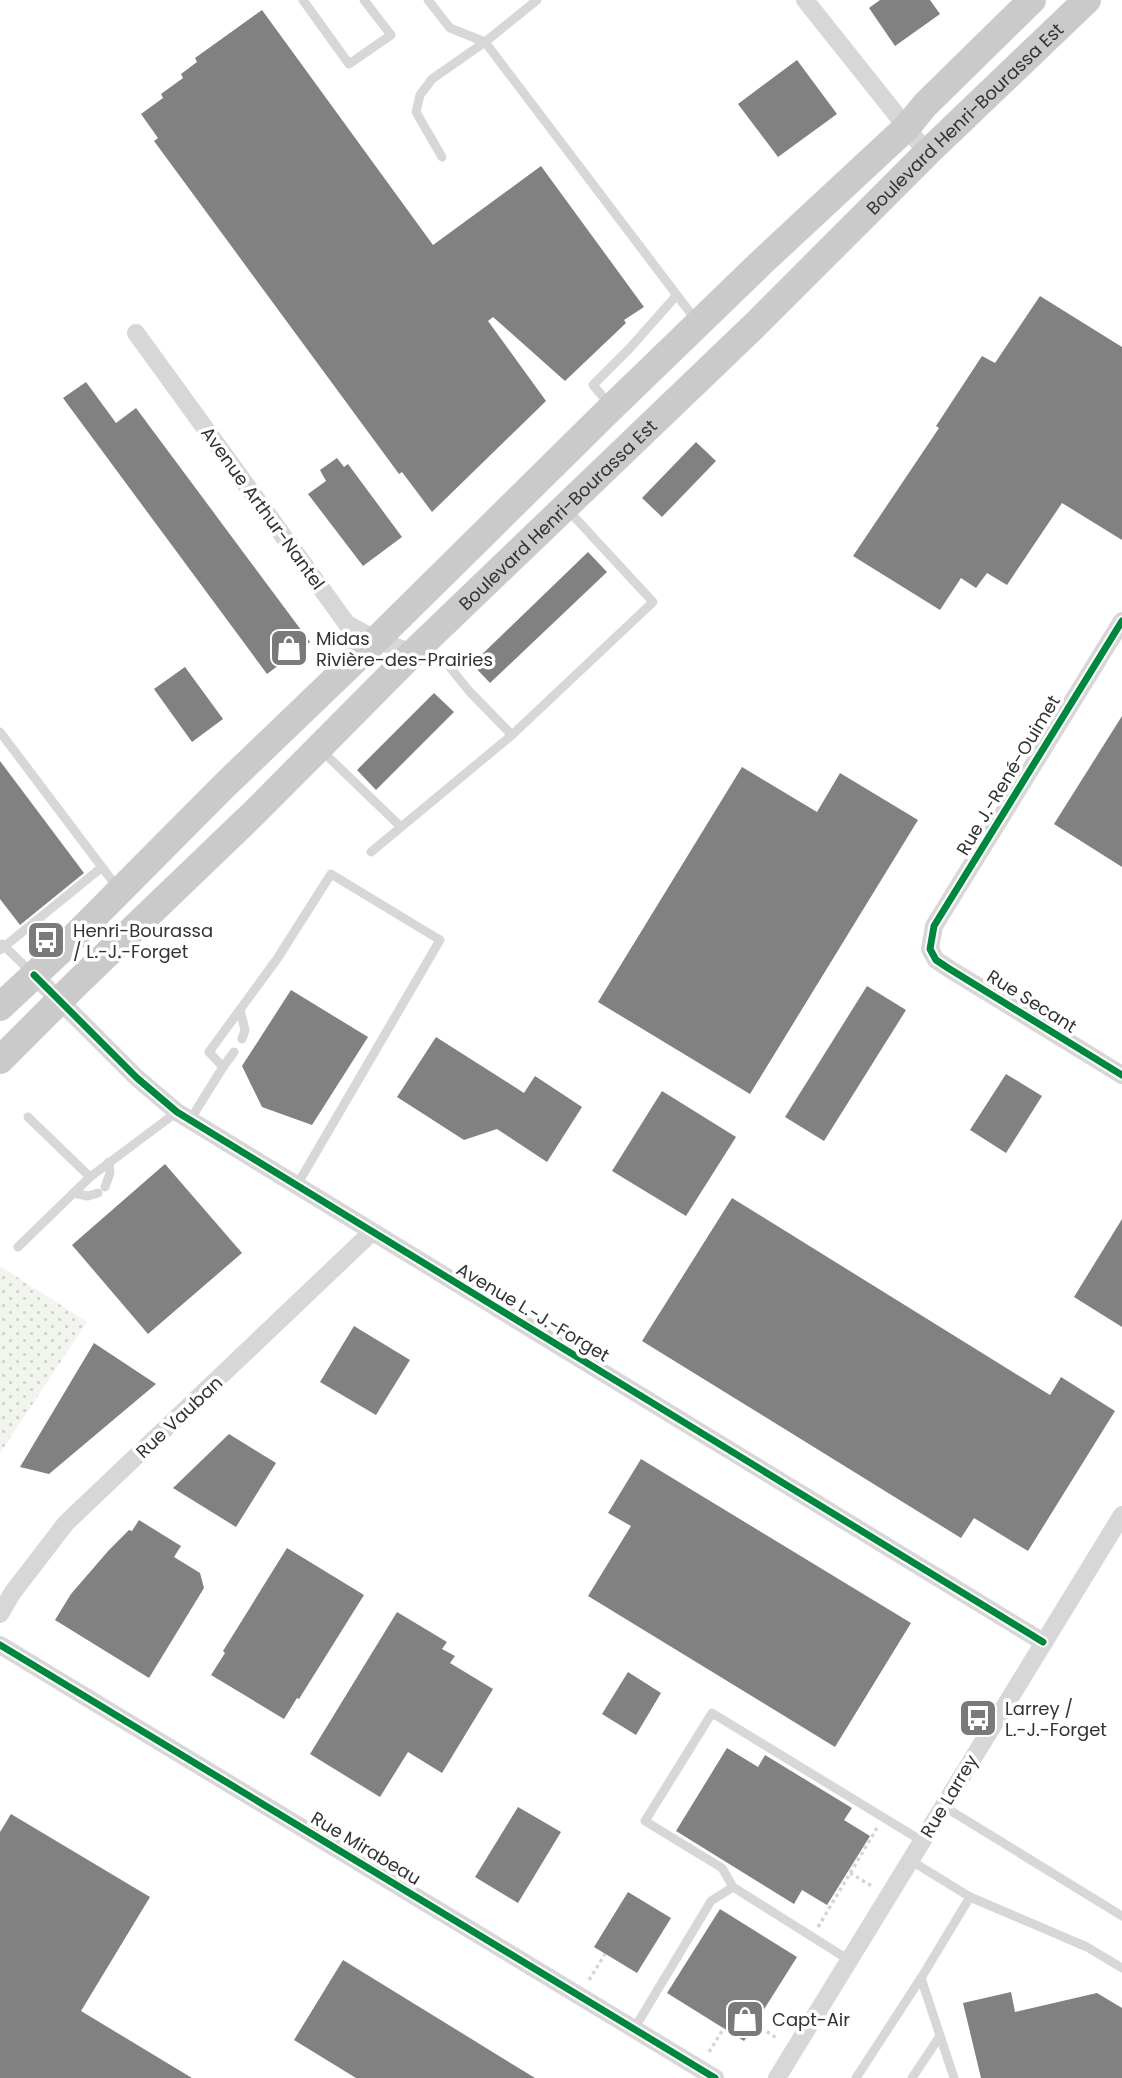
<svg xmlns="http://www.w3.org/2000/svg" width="1122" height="2078" viewBox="0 0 1122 2078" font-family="Poppins,sans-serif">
<defs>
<pattern id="park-dots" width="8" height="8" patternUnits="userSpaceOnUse" patternTransform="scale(1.75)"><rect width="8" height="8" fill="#f1f5ed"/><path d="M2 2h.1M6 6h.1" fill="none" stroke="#cfd2cc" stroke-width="1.8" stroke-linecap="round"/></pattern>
</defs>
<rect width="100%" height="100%" fill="#fff"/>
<polygon fill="url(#park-dots)" points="0,1266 87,1322 0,1453"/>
<g fill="#818181">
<polygon points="880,0 930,0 940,14 895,46 869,8"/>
<polygon points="262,10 433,245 541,166 644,307 624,320 626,323 565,381 493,317 488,321 546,401 432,512 402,472 399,474 154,141 158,138 141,114 163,98 161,94 183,78 181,74 197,62 195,58"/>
<polygon points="797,60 837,114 778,157 738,104"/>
<polygon points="1040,296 1122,347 1122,540 1062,503 1007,585 987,573 976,588 961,578 940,610 853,556 939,428 936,426 982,356 995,363"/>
<polygon points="86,382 116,423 136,408 310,642 267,674 63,398"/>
<polygon points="696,442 716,461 662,517 642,498"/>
<polygon points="337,458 344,467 348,464 402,537 363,566 308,494 326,481 320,470"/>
<polygon points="588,552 607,572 490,683 472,664"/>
<polygon points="185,667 223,719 192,742 154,689"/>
<polygon points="434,693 454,712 376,790 357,770"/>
<polygon points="1122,716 1122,867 1054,824"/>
<polygon points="0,761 84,873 20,925 0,899"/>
<polygon points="742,767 817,812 840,773 918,820 750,1094 598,1002"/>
<polygon points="867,986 906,1010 824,1141 785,1117"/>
<polygon points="291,990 368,1037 312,1125 262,1107 242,1066"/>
<polygon points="436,1037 524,1093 535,1076 582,1107 547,1162 497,1129 464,1140 397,1097"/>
<polygon points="1006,1074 1042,1096 1006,1153 970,1130"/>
<polygon points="662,1091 736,1137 686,1216 612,1171"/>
<polygon points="165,1164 242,1253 148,1334 72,1245"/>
<polygon points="732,1198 1050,1395 1061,1377 1115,1411 1028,1551 974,1518 961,1538 642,1341"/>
<polygon points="1122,1219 1122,1327 1074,1297"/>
<polygon points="354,1326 410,1360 376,1415 320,1382"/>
<polygon points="94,1343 156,1384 49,1474 20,1467"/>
<polygon points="229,1434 276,1463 236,1527 173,1488"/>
<polygon points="641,1459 911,1623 835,1747 588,1596 631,1526 608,1513"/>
<polygon points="139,1520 181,1546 174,1557 200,1573 204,1588 149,1678 55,1620 71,1594 109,1550 129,1530 132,1531"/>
<polygon points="287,1548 364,1595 299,1699 297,1698 284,1719 211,1675 225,1653 223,1651"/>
<polygon points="397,1612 447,1642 442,1649 455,1656 450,1663 493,1689 442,1773 408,1752 380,1797 310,1754"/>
<polygon points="628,1672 661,1693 636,1735 602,1714"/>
<polygon points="727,1748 758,1767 765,1755 852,1808 844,1820 870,1836 827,1905 802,1890 794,1904 676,1831"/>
<polygon points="518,1807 561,1832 518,1903 475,1877"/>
<polygon points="11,1814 150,1897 81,2011 192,2078 0,2078 0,1832"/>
<polygon points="628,1892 671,1918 637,1973 594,1947"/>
<polygon points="720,1909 797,1957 744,2041 667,1993"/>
<polygon points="343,1960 535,2078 356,2078 294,2040"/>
<polygon points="1011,1992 1015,2012 1097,1993 1122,2008 1122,2078 981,2078 963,2003"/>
</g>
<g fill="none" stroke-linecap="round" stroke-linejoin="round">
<g stroke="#d6d6d6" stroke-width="3.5" stroke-dasharray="3.5 3.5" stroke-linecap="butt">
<polyline points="850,1873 872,1886"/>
<polyline points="818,1927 877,1828"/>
<polyline points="589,1980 605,1954"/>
<polyline points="755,2024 778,2039"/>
<polyline points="709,2052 724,2028"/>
</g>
<g stroke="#d7d7d7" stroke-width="9">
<polyline points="303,0 349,64 391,35 364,0"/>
<polyline points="428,0 450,28 485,42"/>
<polyline points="537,0 485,42 695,319"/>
<polyline points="442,157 416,112 420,95 432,79 485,42"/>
<polyline points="610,405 593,385 629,349 676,296"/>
<polyline points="419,654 445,661 469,691 512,735 653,602 567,509"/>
<polyline points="0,732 117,887"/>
<polyline points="320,749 400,826"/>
<polyline points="371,852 512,735"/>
<polyline points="2,944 32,973"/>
<polyline points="0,950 101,868"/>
<polyline points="240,1010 245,1030 242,1039"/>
<polyline points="223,1067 234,1052"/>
<polyline points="28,1117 90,1177"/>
<polyline points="190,1120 223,1067 209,1052 277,959 331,874 440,940 297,1185"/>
<polyline points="105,1187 110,1173 109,1162"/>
<polyline points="73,1193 88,1196 98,1193"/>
<polyline points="18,1247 90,1177 177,1112"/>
<polyline points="943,1806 1122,1916"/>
<polyline points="910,1860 970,1897 1087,1947 1122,1968"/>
<polyline points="849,1960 733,1887 722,1868 645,1821 712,1713 922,1841"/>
<polyline points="634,2029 711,1901 733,1887"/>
<polyline points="856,2078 921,1978"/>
<polyline points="912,2078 940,2036"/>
<polyline points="954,2078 921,1978 970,1897"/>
</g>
<g stroke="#d7d7d7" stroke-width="18">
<polyline points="805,0 927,153"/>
<polyline points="136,333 347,624 376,640 413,653"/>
<polyline points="1122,621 934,926 930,949 936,960 948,968 1122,1075"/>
<polyline points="34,975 137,1078 177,1112 1043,1642"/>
<polyline points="0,1614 13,1592 66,1523 372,1232"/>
<polyline points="0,1645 715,2078"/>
<polyline points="777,2078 1122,1515"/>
</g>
<g stroke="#cacaca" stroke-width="28">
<polyline points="0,1007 60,951 225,785 376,640 612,407 764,260 907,127 925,105 1032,0"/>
<path id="s1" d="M0,1060L79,981L256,811L413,653L756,324L927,153L1087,0"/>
</g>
<defs>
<g id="cycleway">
<polyline points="1122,621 934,926 930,949 936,960 948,968 1122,1075"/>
<polyline points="34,975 137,1078 177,1112 1043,1642"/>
<polyline points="0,1645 715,2078"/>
</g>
</defs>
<use href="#cycleway" stroke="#fff" stroke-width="11"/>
<use href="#cycleway" stroke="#00873e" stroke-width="7"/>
</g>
<defs>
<symbol id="shop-square" viewBox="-11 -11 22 22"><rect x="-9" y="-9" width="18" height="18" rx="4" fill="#7a7a7a" stroke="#fff"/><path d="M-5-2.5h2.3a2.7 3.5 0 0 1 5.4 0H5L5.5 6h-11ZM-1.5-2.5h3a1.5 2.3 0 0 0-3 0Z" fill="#fff"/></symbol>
<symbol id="bus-square" viewBox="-11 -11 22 22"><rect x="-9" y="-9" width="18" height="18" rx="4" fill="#7a7a7a" stroke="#fff"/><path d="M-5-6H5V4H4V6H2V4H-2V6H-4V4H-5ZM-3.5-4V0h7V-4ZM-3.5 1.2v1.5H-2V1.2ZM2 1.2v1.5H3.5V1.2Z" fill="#fff"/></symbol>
</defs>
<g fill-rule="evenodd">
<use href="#shop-square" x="267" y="626" width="44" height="44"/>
<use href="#bus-square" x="24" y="918" width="44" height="44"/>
<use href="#bus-square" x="956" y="1696" width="44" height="44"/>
<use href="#shop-square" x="723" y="1997" width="44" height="44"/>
</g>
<g text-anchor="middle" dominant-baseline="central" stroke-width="7" stroke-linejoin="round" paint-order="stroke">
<g font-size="18" fill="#333" stroke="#fff">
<text stroke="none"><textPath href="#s1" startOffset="1348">Boulevard Henri-Bourassa Est</textPath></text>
<text transform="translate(263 508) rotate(54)">Avenue Arthur-Nantel</text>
<text stroke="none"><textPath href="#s1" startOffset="780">Boulevard Henri-Bourassa Est</textPath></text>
<text transform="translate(1008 775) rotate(-59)">Rue J.-René-Ouimet</text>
<text transform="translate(1032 1001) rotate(32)">Rue Secant</text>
<text transform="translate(533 1312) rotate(31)">Avenue L.-J.-Forget</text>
<text transform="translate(179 1417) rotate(-43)">Rue Vauban</text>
<text transform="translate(949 1796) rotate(-59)">Rue Larrey</text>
<text transform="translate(366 1848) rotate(31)">Rue Mirabeau</text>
</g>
<g font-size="18" fill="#333" stroke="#fff" text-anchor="start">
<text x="316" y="638">Midas<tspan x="316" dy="21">Rivière-des-Prairies</tspan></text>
<text x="73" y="930">Henri-Bourassa<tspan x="73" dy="21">/ L.-J.-Forget</tspan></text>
<text x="1005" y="1708">Larrey /<tspan x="1005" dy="21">L.-J.-Forget</tspan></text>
<text x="772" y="2019">Capt-Air</text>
</g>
</g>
</svg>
